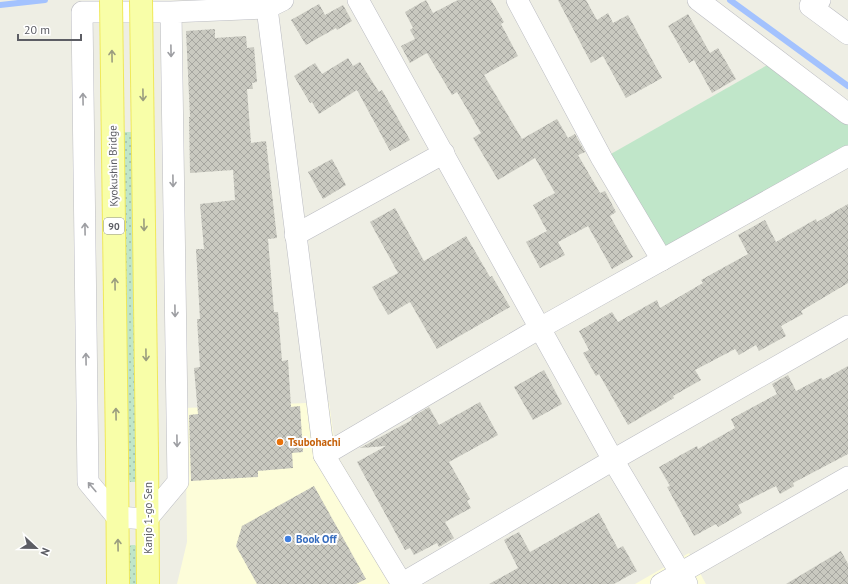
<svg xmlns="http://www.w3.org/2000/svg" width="848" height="584" viewBox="0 0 848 584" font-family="'PT Sans',sans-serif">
<defs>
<pattern id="grass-dots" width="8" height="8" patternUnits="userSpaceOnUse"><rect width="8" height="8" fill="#c0e6c9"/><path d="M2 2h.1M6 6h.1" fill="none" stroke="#9fbea7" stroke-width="1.8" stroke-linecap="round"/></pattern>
<pattern id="building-cross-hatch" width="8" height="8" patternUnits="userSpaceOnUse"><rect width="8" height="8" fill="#c9c9c0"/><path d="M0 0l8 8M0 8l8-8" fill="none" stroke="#a6a6a0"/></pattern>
</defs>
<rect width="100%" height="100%" fill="#eeeee4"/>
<g fill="#fdfdd9">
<polygon points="329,402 336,453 414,584 177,584 187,542 185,408"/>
<polygon points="689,553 706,584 635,584"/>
</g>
<g fill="url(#grass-dots)">
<polygon points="123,132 132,132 137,477 136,482 130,482 128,477"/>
<polygon points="131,545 135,545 138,548 138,584 129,584 128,548"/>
</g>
<polygon fill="#c0e6c9" points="778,59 848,114 848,156 662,260 602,159"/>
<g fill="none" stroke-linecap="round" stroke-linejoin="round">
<g stroke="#a3c2fe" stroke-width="6">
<polyline points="730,0 848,86"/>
<polyline points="0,5 45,0"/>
</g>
</g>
<g fill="url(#building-cross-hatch)">
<polygon points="426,0 433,13 458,0 491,0 504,22 501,24 518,56 484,75 522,139 557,119 568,138 575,134 585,152 578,155 600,193 605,191 616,212 610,216 633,257 612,269 588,226 558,242 565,255 540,268 526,242 547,231 533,205 555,193 535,158 498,180 473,138 481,133 457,92 452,95 427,53 410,63 401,46 415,39 410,30 413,28 405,12"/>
<polygon points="558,0 586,0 597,20 608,13 613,23 628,15 662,78 626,98 603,56 591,63"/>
<polygon points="319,4 325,15 343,5 352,21 337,30 336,28 306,45 291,20"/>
<polygon points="688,14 710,53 718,48 736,79 712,93 694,60 689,63 668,26"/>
<polygon points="215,29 215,38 246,36 247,48 254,47 257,82 252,83 253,89 247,89 251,143 266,141 277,238 268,239 274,312 278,312 282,361 288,360 291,407 300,406 303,452 292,453 293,468 258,471 258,477 191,481 189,415 198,414 194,368 200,367 197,319 200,319 196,249 204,249 200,204 235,200 233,170 190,173 189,117 190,117 186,31"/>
<polygon points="348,58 353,66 360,62 379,92 382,90 410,140 390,151 357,90 319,114 312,102 310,103 294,76 315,63 322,74"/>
<polygon points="332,159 346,185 323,199 308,172"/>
<polygon points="848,204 848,283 801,311 803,314 781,326 786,336 759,351 756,345 739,355 735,349 695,370 701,380 673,396 674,398 628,425 599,374 596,376 583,353 589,350 579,331 612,312 618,322 657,300 660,308 703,283 701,280 748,254 738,235 765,220 776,242 816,219 817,222"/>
<polygon points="395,208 424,261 466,236 490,277 492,276 510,307 437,349 410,302 388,315 372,287 398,273 370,222"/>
<polygon points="848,366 848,454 793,483 794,486 780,494 776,486 738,505 742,513 718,527 716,524 694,536 667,487 670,486 659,467 697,446 698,449 735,428 731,419 777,394 772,384 788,375 796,391 821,378 823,380"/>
<polygon points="544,370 562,404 533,420 514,387"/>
<polygon points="480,402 498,435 449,462 470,499 467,501 471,508 445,522 454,538 439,547 437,543 414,555 410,548 405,550 357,462 386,446 360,448 412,420 411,418 429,407 439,425"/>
<polygon points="314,486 366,579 356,584 257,584 236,546 242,526"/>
<polygon points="599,513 618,549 623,546 637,571 614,584 489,584 518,568 504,540 519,532 530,552"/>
<polygon points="841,551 848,564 848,584 786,584"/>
</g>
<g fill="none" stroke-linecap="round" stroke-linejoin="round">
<defs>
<g id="minor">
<polyline points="358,0 613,460 687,584"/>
<polyline points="517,0 602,159 662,260"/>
<polyline points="698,0 848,114"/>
<polyline points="820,0 810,6 848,34"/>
<polyline points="267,8 324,455 402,584"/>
<polyline points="171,12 178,482 147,519 117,517 88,482 82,12 171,12 267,8 283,0"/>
<polyline points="295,235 444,153"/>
<polyline points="324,455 540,328 848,156"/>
<polyline points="401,584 613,460 848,326"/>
<polyline points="661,584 848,477"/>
</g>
<g id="primary">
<polyline points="117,453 118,584"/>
<polyline points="147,453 148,584"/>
</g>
</defs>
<use href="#minor" stroke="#bbbcc2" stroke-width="22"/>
<use href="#primary" stroke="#f0e95a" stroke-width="24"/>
<use href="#minor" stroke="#fff" stroke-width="21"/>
<use href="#primary" stroke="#f8fea8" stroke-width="22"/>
<defs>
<g id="primary-bridge">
<polyline points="111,0 117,453"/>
<polyline points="141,0 147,453"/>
</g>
</defs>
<use href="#primary-bridge" stroke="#f0e95a" stroke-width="24" stroke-linecap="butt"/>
<use href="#primary-bridge" stroke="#f8fea8" stroke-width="22"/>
</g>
<defs><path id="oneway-shaft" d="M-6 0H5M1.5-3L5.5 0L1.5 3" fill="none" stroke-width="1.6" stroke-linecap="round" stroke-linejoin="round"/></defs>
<g stroke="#9d9ea2">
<use href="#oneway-shaft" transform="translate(171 51) rotate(89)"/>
<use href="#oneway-shaft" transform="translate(83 99) rotate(-91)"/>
<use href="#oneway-shaft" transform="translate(173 181) rotate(89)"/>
<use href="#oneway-shaft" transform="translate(85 229) rotate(-91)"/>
<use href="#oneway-shaft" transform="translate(175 311) rotate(89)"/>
<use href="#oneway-shaft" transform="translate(86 359) rotate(-91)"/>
<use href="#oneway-shaft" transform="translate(177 441) rotate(89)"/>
<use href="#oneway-shaft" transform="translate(92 487) rotate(-130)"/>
</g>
<g stroke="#9a9d7f">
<use href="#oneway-shaft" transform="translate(112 56) rotate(-91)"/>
<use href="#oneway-shaft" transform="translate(143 95) rotate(89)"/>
<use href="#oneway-shaft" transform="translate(144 225) rotate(89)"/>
<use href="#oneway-shaft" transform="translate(115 284) rotate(-91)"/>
<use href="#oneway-shaft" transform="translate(146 355) rotate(89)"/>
<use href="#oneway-shaft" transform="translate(116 414) rotate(-91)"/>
<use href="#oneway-shaft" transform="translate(118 545) rotate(-91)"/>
</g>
<circle fill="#e8710a" stroke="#fff" stroke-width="1.5" cx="280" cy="442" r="4"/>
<circle fill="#3f7fe0" stroke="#fff" stroke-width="1.5" cx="288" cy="539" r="4"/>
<g text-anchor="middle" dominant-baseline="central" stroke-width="4" stroke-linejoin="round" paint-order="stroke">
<rect fill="#fff" stroke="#8d8e92" stroke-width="1" x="104" y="218" width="20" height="16" rx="3"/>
<g font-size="10" font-weight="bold" fill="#5c5d64">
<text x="114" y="226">90</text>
</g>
<g font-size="11" fill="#5c5d64" stroke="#fff">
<text transform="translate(113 166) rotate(-91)">Kyokushin Bridge</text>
<text transform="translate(148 518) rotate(-90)">Kanjo 1-go Sen</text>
</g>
<g font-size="11" font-weight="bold" fill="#c56008" stroke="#fff" text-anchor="start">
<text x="288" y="442">Tsubohachi</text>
</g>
<g font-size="11" font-weight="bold" fill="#366cbe" stroke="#fff" text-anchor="start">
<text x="296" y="539">Book Off</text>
</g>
</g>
<g transform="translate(36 548) rotate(112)" stroke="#ffffff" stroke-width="3" paint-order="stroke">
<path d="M0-3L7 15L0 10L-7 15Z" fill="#5c5d64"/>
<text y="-6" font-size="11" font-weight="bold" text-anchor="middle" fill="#5c5d64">N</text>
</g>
<path d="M18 34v6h63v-6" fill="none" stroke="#5c5d64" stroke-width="2"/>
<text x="24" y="34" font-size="12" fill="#5c5d64" stroke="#ffffff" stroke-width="3" paint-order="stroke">20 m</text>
</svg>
